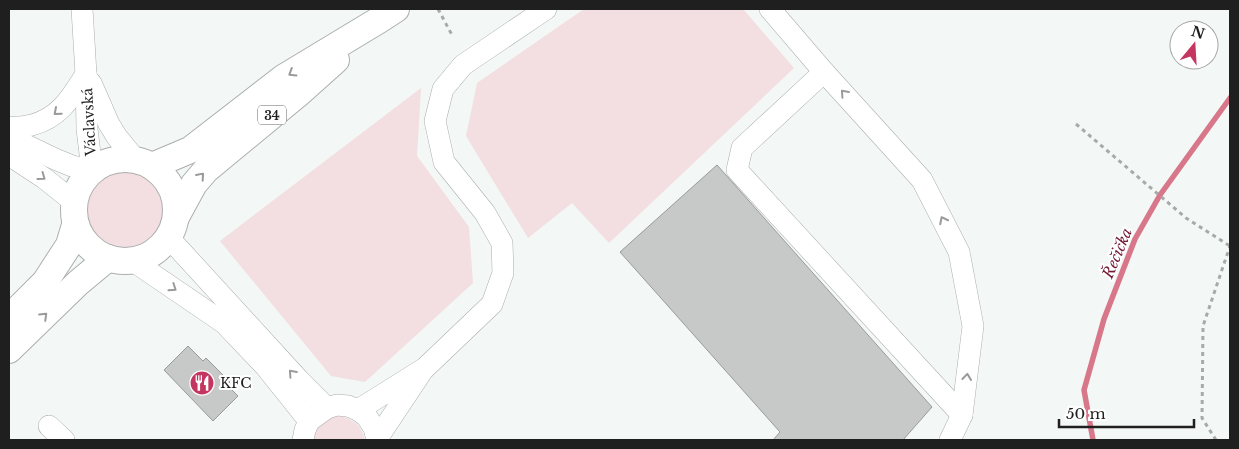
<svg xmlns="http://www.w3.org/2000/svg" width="1239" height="449" viewBox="0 0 1239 449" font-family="'Libre Baskerville',serif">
<rect width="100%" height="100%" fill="#f3f7f5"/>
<g fill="#f3dee1">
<polygon points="584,9 743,9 794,68 609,243 572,203 528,238 466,136 477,83"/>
<polygon points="421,88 417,156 469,227 473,283 365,382 331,376 220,241"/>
<circle cx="125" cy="209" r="39"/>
<path d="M338,415C355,421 360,423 365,440H312C317,422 320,420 338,415Z"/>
</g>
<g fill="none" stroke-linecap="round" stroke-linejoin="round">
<polyline stroke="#d8768a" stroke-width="5.5" points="1093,440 1084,390 1104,319 1135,239 1160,195 1230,98"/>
</g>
<g fill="#c6c9c8" stroke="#989b9a">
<polygon points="717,165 932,407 903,440 773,440 780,432 620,252"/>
<polygon points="188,346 203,361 206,358 230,382 227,385 238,396 213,421 164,370"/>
</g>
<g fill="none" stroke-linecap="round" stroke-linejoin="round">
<defs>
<g id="minor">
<polyline points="770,9 824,72 922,180 959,252 973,326 962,415 950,440"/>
<polyline points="824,72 742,148 737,170 962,415"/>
<polyline points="91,83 109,124 117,137 135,159"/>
<path d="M9,127C18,128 24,127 32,125C61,117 71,97 86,74"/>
<polyline points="9,137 55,159 72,166 92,170 87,129 86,74 82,9"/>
<polyline points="9,155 44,178 74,202"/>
<polyline points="169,238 299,380 327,408"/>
<polyline points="133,261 224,323 265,366 309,421"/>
<polyline points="358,410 425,368 492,304 503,273 502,243 485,213 444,162 435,121 443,89 463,65 546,9"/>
<polyline points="49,426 64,440"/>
<polyline points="377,439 421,373"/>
<polyline points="303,440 305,430 309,421 327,408 337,405 348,406 358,410 367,417 374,428 377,440"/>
</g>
<g id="major">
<circle cx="125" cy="210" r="51"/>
<polyline points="152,166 190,150 283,78 379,20 396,9"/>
<polyline points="176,217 194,184 206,170 298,94 336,60"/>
<polyline points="9,318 45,282 69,245 75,225"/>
<polyline points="9,350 78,283 108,258"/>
</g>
</defs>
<use href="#minor" stroke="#abaead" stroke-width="22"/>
<use href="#major" stroke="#abaead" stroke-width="28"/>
<g stroke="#a7aaa9" stroke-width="3" stroke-dasharray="4 4" stroke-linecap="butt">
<polyline points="438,9 452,35"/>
<polyline points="1076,124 1186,218 1230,246"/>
<polyline points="1216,440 1202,418 1203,326 1230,246"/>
</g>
<use href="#minor" stroke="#fff" stroke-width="21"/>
<use href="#major" stroke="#fff" stroke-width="26"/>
</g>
<defs><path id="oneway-chevron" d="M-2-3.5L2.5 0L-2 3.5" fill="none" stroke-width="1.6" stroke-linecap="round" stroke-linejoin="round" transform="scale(1.25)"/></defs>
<g stroke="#9a9a9a">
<use href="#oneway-chevron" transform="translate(292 73) rotate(148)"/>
<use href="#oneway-chevron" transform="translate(844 93) rotate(-132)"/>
<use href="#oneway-chevron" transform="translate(57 112) rotate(139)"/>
<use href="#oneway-chevron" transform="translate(201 176) rotate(-49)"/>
<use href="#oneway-chevron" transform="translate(42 177) rotate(36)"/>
<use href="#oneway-chevron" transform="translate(943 220) rotate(-117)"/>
<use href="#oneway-chevron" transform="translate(173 288) rotate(34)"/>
<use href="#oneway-chevron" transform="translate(44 316) rotate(-44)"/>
<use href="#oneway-chevron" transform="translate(292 373) rotate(-132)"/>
<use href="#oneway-chevron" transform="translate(967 377) rotate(-84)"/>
</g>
<defs>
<symbol id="restaurant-disc" viewBox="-11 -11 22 22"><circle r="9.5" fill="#c43660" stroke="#fff"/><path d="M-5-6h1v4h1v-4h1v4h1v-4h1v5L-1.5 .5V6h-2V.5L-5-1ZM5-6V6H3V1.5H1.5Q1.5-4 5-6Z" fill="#fff"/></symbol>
</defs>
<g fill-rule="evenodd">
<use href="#restaurant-disc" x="188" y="369" width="28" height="28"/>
</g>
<g text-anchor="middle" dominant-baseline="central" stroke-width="4" stroke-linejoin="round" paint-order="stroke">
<rect fill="#fff" stroke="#626262" stroke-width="1" x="258" y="105.5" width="28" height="19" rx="4"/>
<g font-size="12" font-weight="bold" fill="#1e1f1e">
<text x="272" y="115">34</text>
</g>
<g font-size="14" fill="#1e1f1e" stroke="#fff">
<text transform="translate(89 122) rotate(-93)">Václavská</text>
</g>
<g font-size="14" fill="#1e1f1e" stroke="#fff" text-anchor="start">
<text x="220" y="383">KFC</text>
</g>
<g font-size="15" font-style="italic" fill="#721934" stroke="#fff">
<text transform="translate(1117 253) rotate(-67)">Řečička</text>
</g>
</g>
<rect width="1239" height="449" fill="none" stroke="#1e1f1e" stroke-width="20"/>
<g transform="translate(1194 45) rotate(18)"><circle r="24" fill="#ffffff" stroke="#a5a5a5"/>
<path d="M0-4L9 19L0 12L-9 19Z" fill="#c43660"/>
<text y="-8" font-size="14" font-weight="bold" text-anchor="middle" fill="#1e1f1e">N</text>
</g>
<path d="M1059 419v8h135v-8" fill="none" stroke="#1e1f1e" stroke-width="2.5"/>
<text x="1066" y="419" font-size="15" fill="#1e1f1e" stroke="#ffffff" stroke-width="4" paint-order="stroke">50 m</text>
</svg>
